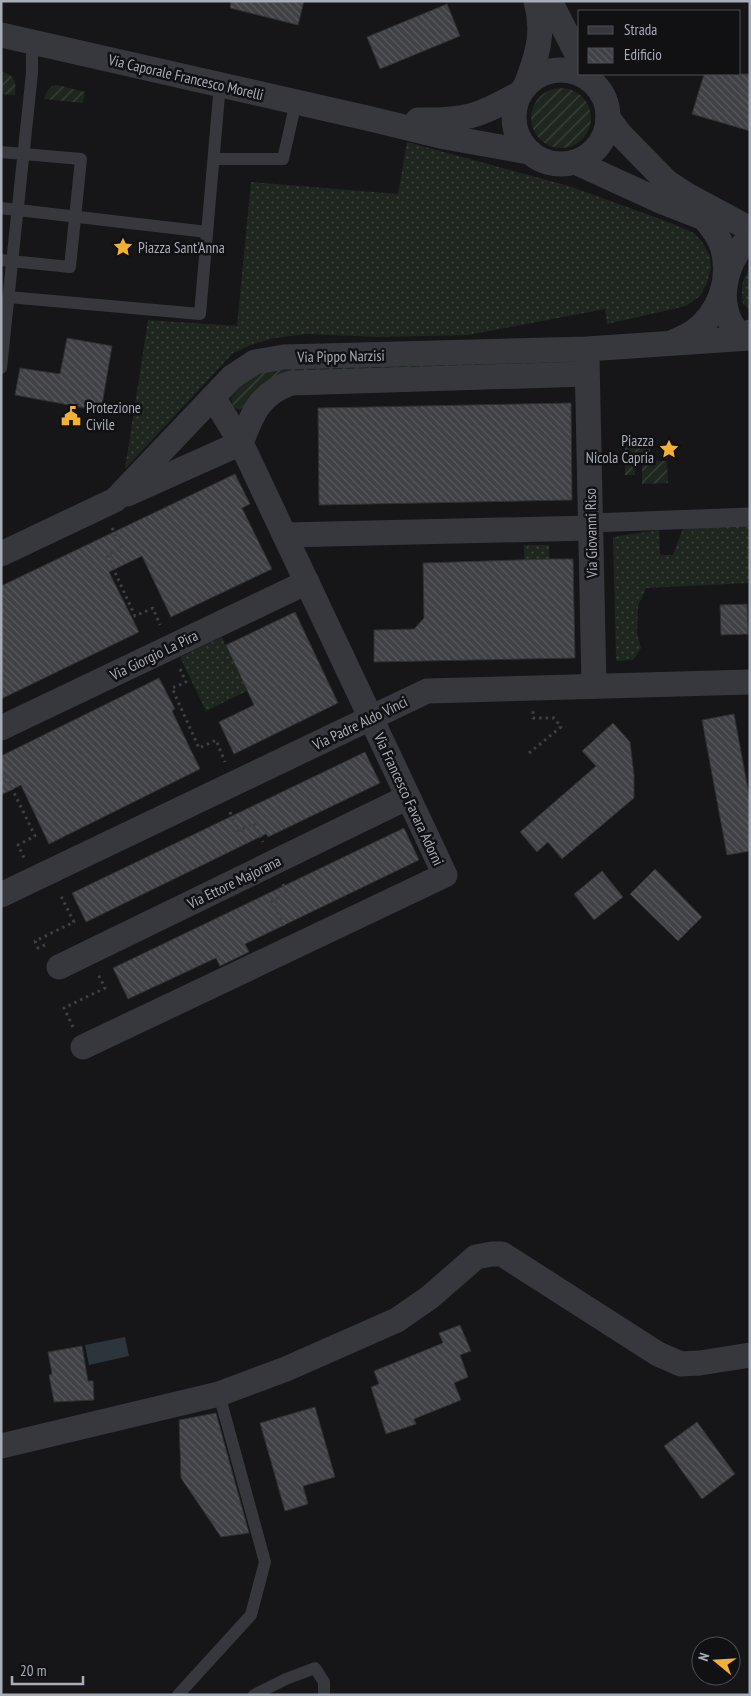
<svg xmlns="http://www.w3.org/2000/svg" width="751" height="1696" viewBox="0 0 751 1696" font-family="'PT Sans Narrow',sans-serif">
<defs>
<pattern id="grass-dots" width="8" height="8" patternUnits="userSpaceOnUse" patternTransform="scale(1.25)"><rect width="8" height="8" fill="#1e261f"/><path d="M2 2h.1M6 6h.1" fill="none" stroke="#3c433d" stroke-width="1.8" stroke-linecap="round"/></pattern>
<pattern id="garden-furrows" width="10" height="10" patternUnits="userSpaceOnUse" patternTransform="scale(1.25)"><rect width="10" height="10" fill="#1e261f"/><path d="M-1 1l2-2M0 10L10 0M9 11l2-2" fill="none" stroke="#3c433d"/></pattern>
<pattern id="building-back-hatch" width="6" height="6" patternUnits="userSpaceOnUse" patternTransform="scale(1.25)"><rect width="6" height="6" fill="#404145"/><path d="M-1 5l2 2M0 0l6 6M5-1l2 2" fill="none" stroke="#595a5e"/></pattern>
</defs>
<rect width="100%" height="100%" fill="#161618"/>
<g fill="url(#grass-dots)">
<polygon points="407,142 569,186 671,223 694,233 703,243 710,256 711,268 707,283 700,296 686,306 607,324 605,309 468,335 378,337 306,334 274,338 251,345 233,353 125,469 148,320 237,326 251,182 398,194"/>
<path d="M750,270V309L743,304C742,292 740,279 750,270Z"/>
<polygon points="750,526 750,583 646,588 638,606 637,634 641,648 633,660 616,661 613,537 659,530 660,555 673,555 683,528"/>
<polygon points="524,545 549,545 550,607 525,608"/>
<polygon points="222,637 247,691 206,711 180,657"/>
</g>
<g fill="url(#garden-furrows)">
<path d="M1,72C16,75 16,82 15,95L1,94Z"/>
<polygon points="58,85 85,92 83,103 44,99 47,92 52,86"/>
<circle cx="561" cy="118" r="30"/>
<polygon points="567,361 567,366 286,375 239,410 233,407 231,397 243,382 269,369"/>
<polygon points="625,443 650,443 650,452 635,453 635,475 625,475"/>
<polygon points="642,461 667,461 668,483 642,484"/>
</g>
<polygon fill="#2c353c" points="125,1337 129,1356 89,1365 85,1345"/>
<g fill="url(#building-back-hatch)" stroke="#303034">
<polygon points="231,1 304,1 298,25 230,8"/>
<polygon points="447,4 460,36 380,69 367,37"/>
<polygon points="704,74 750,74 750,131 692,114"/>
<polygon points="67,338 112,346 101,411 15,395 20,368 60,374"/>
<polygon points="571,403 572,500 319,505 318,408"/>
<polygon points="235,474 250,504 242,508 272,569 171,617 142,556 109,572 139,632 1,699 1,586"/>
<polygon points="549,559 573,559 575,658 374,662 374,630 414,629 424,618 423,563"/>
<polygon points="747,604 748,634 721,635 720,605"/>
<polygon points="295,612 338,703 234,754 219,722 254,705 226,645"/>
<polygon points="159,678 175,709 172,711 200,769 49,844 21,785 1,795 1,756"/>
<polygon points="734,714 750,800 750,851 727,855 702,720"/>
<polygon points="613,723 630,742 634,775 634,798 562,859 548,842 537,852 520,832 596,766 582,751"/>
<polygon points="365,752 380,783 268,837 266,834 86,922 72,893"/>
<polygon points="404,828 419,860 245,944 249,952 220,966 216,958 128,999 113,968"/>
<polygon points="655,869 702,917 678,941 630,894"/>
<polygon points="602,871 623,897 594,920 574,894"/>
<polygon points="460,1325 471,1351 460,1355 468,1377 454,1383 461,1400 414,1419 416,1424 386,1434 371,1387 379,1384 374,1371 443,1343 439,1333"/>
<polygon points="82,1346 88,1381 93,1381 94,1400 54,1402 49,1375 52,1374 48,1352"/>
<polygon points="315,1407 335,1477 303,1486 308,1504 285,1511 260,1423"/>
<polygon points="216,1413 249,1533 221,1537 181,1478 179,1420"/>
<polygon points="697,1422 735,1474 702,1499 664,1446"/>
</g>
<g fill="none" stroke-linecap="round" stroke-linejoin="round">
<g stroke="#3d3f44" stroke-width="3" stroke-dasharray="2.5 4" stroke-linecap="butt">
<polyline points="112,528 122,548 107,555 135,616 153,608 160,625"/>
<polyline points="180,669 186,682 172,688 199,748 216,740 225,762"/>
<polyline points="529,753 561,727 554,718 533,718 533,711"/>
<polyline points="1,776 5,774 35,836 18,845 24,858"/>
<polyline points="230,812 238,831 254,823 263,842"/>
<polyline points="283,884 287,893 272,901 284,926"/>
<polyline points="45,945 38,948 35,941 74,922 60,894"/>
<polyline points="73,1027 64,1008 105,988 98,974"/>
</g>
<g stroke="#37383d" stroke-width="12">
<polyline points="1,152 81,159 70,267 1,260"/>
<polyline points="214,159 283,159 296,102"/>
<polyline points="1,208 207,232"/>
<polyline points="8,297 200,314 220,84"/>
<polyline points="1,368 32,73 32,42"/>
<polyline points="178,1695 251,1615 265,1562 219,1394"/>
<polyline points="254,1695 286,1679 315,1668 324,1682 324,1695"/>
</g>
<polyline stroke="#37383d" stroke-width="19" points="591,523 750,517"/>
<g stroke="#37383d" stroke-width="25">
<polyline points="550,1 580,60"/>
<polyline points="1,35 371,119 445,137 529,152"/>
<circle cx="561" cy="117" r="47"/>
<path d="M526,85C537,56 545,33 536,1"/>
<polyline points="608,118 620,134 667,182 687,195 750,229"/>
<path d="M418,120C465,121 480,116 520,93"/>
<polyline points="575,162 658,200 699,216"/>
<path d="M750,238C728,257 717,294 730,321C733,327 737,332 741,338L750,332"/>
<path d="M675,341C680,339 687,336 692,333C720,314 732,278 722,246C718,235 711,226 703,217"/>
<polyline points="587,357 594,686"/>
<path d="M127,494L241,443C252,414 260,393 291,383L587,374"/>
<polyline points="285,535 591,528"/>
<polyline points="1,554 115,500 232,377 255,362 284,357 587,349 750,338"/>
<polyline points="1,728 307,582"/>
<polyline points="1,895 427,691 750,682"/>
<polyline points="59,967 408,797"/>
<polyline points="83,1047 445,875 241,443 213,397"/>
<polyline points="1,1446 219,1394 286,1369 397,1320 430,1297 476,1257 492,1254 502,1254 658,1354 681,1364 700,1363 750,1355"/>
</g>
</g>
<defs>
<symbol id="sight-bare" viewBox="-9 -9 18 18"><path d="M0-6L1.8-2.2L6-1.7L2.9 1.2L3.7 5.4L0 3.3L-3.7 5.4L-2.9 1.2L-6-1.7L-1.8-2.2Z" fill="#f2b134" stroke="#111113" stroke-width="2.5" paint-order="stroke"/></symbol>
<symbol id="civic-bare" viewBox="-9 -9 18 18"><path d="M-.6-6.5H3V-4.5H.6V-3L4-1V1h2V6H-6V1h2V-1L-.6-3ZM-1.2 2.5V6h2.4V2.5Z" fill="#f2b134" stroke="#111113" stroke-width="2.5" paint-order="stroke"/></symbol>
</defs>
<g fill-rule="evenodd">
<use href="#sight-bare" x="109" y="233" width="28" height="28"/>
<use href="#civic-bare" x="57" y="402" width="28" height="28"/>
<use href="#sight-bare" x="655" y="435" width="28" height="28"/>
</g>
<g text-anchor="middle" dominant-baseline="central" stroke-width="5" stroke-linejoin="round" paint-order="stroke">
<g font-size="15" fill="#a8adb8" stroke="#111113">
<text transform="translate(186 77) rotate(13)">Via Caporale Francesco Morelli</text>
<text transform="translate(341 356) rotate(-1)">Via Pippo Narzisi</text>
<text transform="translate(591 533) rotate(-91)">Via Giovanni Riso</text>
<text transform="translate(154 655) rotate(-26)">Via Giorgio La Pira</text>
<text transform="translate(360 723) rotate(-26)">Via Padre Aldo Vinci</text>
<text transform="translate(409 799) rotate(65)">Via Francesco Favara Adorni</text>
<text transform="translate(234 882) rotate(-26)">Via Ettore Majorana</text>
</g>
<g font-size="15" fill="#a8adb8" stroke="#111113" text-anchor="start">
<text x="138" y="247">Piazza Sant'Anna</text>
<text x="86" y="407">Protezione<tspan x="86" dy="17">Civile</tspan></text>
<text x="654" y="440" text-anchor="end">Piazza<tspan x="654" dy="17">Nicola Capria</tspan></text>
</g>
</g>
<rect width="751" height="1696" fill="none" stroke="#a8adb8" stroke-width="5"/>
<rect x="578" y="10" width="162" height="65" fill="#111113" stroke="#4d4f55"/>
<rect x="588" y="26" width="25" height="8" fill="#37383d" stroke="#4d4f55"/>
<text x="624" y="35" font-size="15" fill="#a8adb8">Strada</text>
<rect x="588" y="48" width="25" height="15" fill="url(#building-back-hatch)" stroke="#4d4f55"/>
<text x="624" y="60" font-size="15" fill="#a8adb8">Edificio</text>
<g transform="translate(716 1661) rotate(288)"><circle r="24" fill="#111113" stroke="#4d4f55"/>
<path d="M0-4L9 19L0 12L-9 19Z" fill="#f2b134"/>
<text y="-8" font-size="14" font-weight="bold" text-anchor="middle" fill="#a8adb8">N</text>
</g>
<path d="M12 1676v8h71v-8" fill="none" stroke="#a8adb8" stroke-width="2.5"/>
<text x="20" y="1676" font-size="15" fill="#a8adb8" stroke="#111113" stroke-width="4" paint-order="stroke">20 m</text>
</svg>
